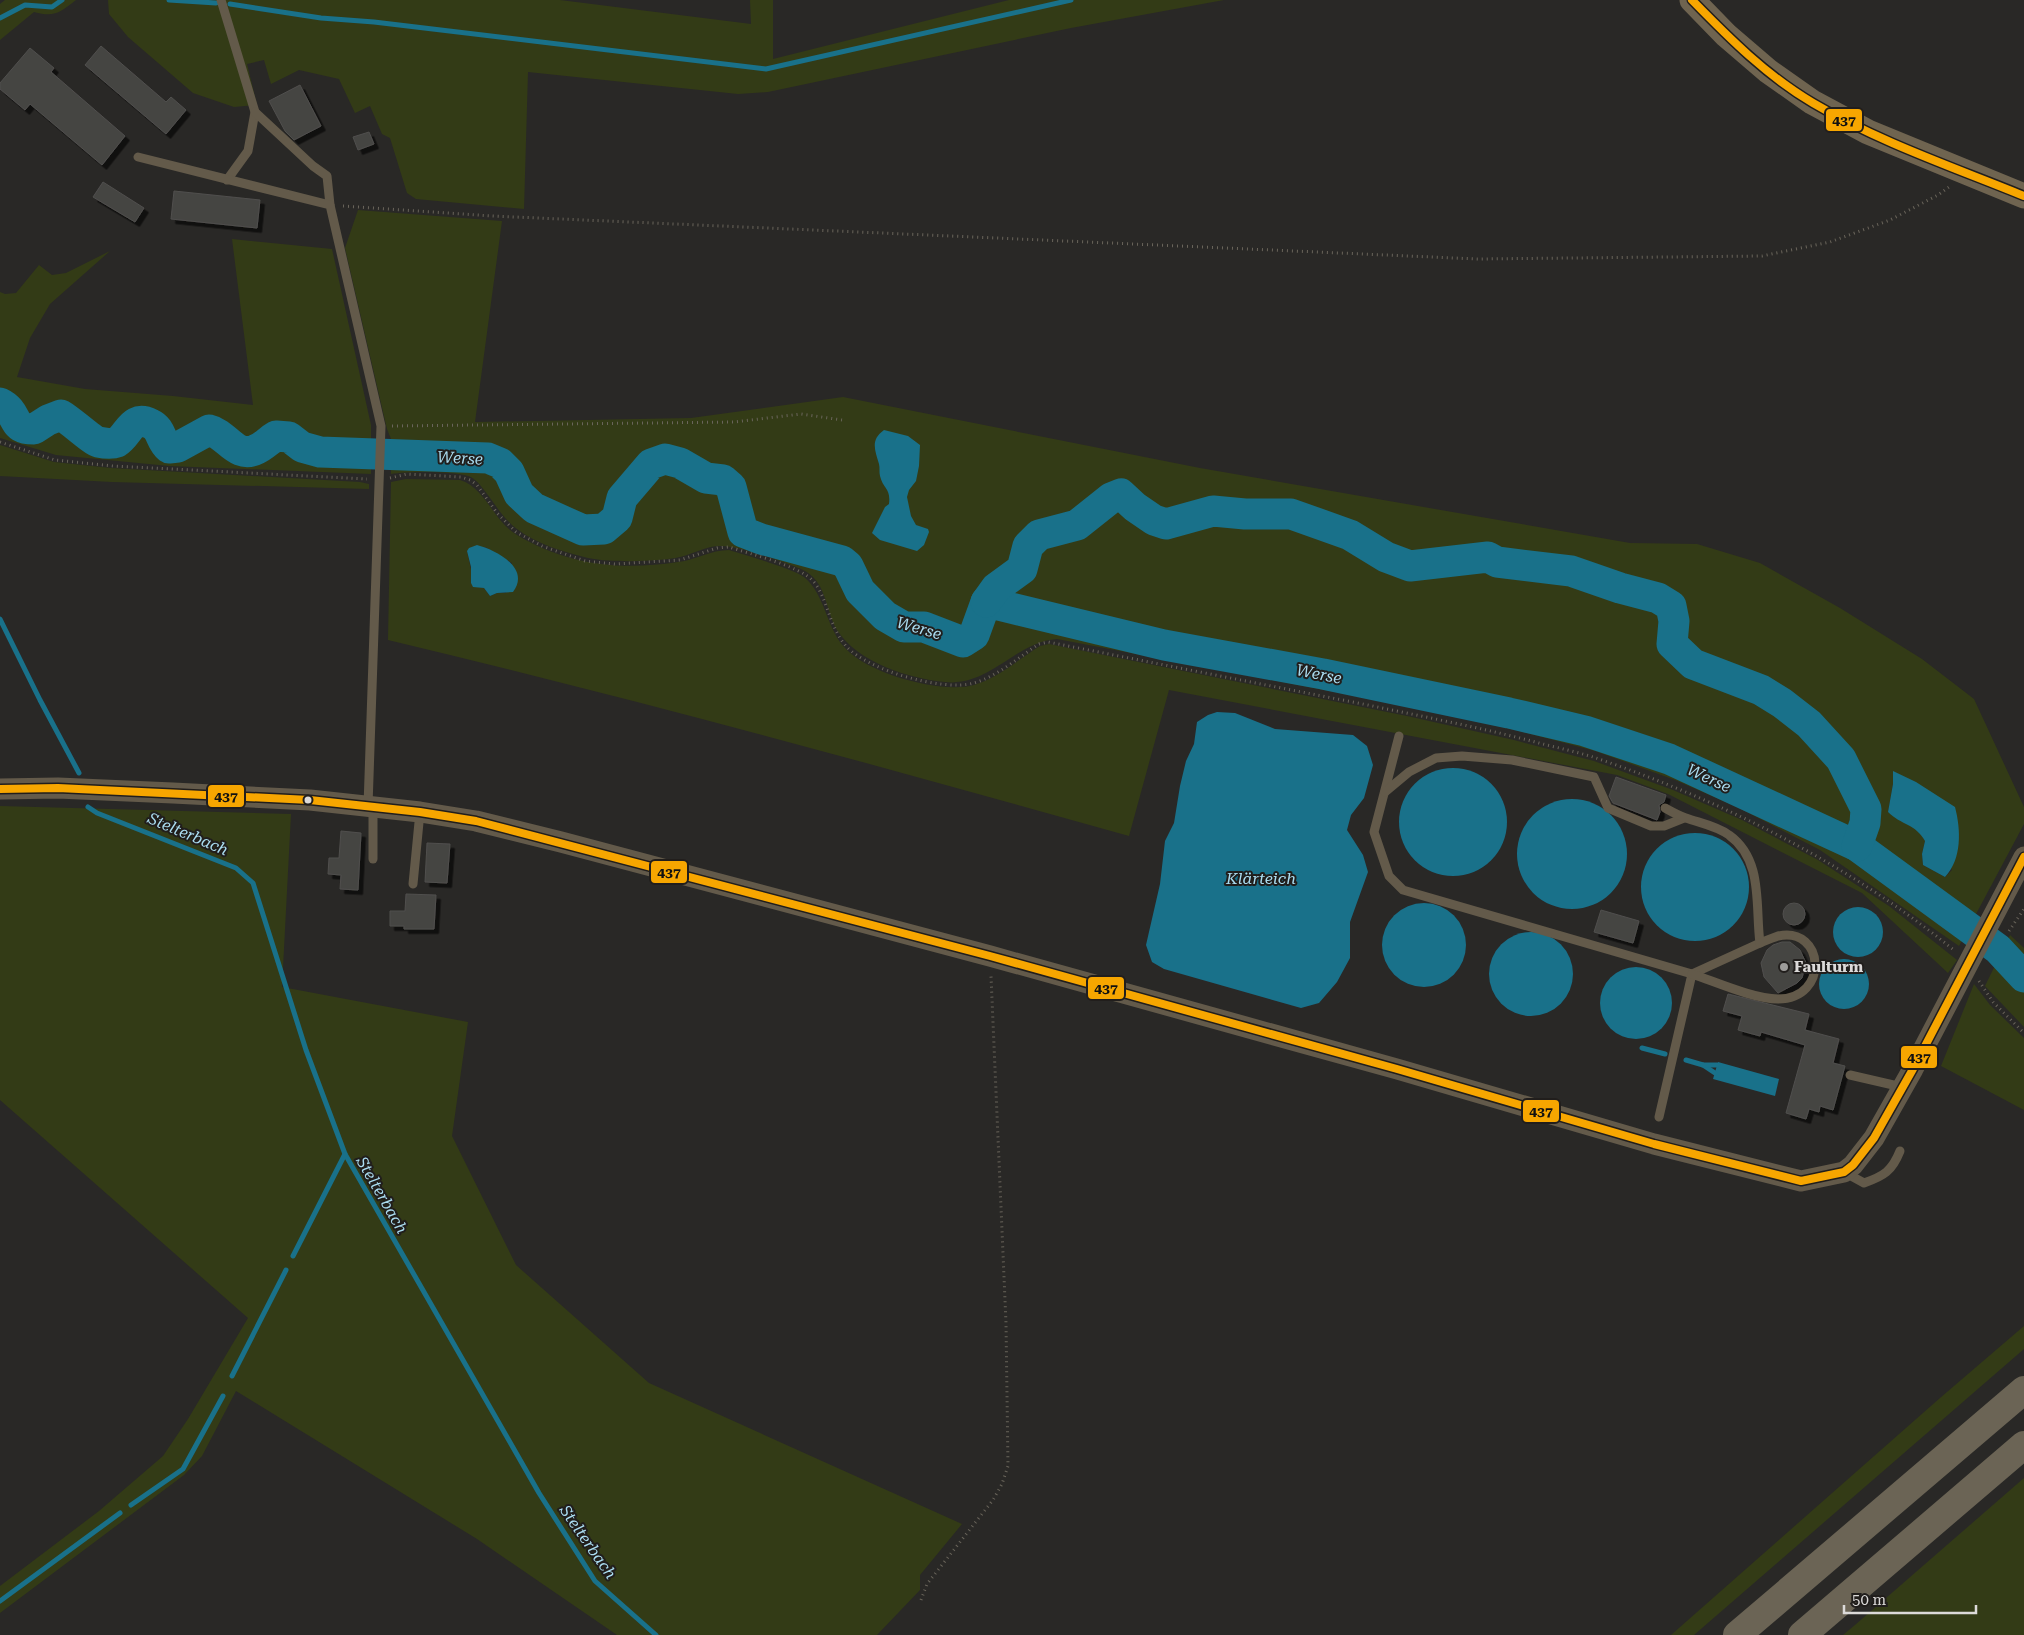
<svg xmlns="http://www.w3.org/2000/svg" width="2024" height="1635" viewBox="0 0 2024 1635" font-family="'Roboto Serif',serif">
<defs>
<filter id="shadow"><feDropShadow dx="4.5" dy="4.5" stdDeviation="0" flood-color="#0009"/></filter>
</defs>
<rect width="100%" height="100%" fill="#292826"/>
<g fill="#333b16" fill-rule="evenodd">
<path d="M5,0H76C60,12 55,18 34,12L0,40V4Z"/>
<polygon points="108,0 560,0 751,24 750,0 773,0 773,59 1009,0 1224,0 1071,28 768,92 738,94 528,72 524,209 416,199 407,193 390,138 382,134 370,106 355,113 339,79 299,70 271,84 264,60 247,64 257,105 234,107 193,93 128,37 109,14"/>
<path d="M358,210L502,221L475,422L691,418L843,397L1200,468L1630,543L1697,544L1760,563L1840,608L1922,659L1974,699L2024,807V824L1959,946L1820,850L1739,808L1675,780L1595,751L1515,730L1408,706L1057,639C1015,642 990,687 945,682C910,679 857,662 837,630C825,610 827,580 801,569C784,562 737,545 720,546C706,546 693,554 680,557C659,562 604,563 584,557C562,551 536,544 517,529C501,517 493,500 480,485C477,481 472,477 468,476C452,471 408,471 391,474V439L387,429L345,248ZM1893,784L1952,870L1945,877L1923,865L1922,854L1925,841L1920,831L1888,812Z"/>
<polygon points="232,239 332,249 371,425 371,474 169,466 56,455 0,438 0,292 5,294 16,293 39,265 52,275 66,273 110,251 50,304 30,338 17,377 85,389 173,396 253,405"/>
<polygon points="0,445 54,462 111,468 360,482 369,484 369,489 112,482 0,476"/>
<path d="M406,479L460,480C486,488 493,521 517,535C568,565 619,571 678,562C696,560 711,550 729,550C745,555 794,569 804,577C826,595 826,629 846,649C869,674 942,694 974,685C998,678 1019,659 1040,646L1049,644L1407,716L1514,740L1594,761L1673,790L1742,820L1818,860L1889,906L1957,960L1948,973L1862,893L1668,794L1617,775L1169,690L1129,836C883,767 637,699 388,640L391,482ZM485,547L512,563L506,593H497L490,596L484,588L479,587L472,574L467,551Z"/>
<polygon points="0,806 291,814 282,987 468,1022 452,1136 516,1265 649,1383 962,1524 920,1575 920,1590 877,1635 617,1635 477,1539 236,1391 202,1456 184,1475 0,1613 0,1586 99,1511 163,1456 188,1419 248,1318 0,1100"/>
<polygon points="2010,935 2024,948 2024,1027 1985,986"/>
<polygon points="1974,984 1990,1005 2024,1038 2024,1110 1941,1066"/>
<polygon points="2024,1326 2024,1349 1694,1635 1671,1635 1940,1398"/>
<polygon points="2024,1478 2024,1635 1843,1635 1855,1625"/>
</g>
<g fill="#19718a">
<path d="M884,430L908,436L920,445L919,466L916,481L909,490L907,497L911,516L916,525L928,529L929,532L924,545L917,551L880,540L872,533L885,507L889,504C891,488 883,489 880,476C879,472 880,468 879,464C875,450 870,440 884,430Z"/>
<path d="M477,545C496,550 531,568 513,592L497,593L490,596L484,588L473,587L471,583V567L467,551L469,548Z"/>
<polygon points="1217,712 1235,713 1275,729 1353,735 1367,746 1373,765 1364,798 1351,815 1347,830 1363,855 1368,872 1350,922 1350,958 1337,982 1319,1003 1301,1008 1164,969 1152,962 1146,945 1160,884 1165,841 1174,823 1180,786 1186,761 1194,744 1197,722 1208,715"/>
<circle cx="1453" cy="822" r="54"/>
<path d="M1893,771L1916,782L1955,807C1961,830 1962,859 1945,877L1923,865L1922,854L1925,841C1916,824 1901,825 1888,812L1893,784Z"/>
<circle cx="1572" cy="854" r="55"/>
<circle cx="1695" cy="887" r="54"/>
<circle cx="1424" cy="945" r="42"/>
<circle cx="1858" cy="932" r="25"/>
<circle cx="1531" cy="974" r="42"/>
<circle cx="1844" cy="984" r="25"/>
<circle cx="1636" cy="1003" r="36"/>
<polygon points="1718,1062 1779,1079 1775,1096 1713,1079"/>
</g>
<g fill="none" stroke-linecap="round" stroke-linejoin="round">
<g stroke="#19718a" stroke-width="5">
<polyline points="169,0 216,3"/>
<polyline points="230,4 321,18 374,22 766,69 1071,0"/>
<polyline points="0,18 25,5 52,7 62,0"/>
<polyline points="0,619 40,700 79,773"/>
<polyline points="88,807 97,813 236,868 253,883 306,1050 345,1154 539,1493 595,1581 656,1635"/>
<polyline points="1642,1048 1665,1054"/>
<polyline points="1686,1060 1703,1065 1715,1073"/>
<polyline points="1703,1065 1717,1065"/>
<polyline points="293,1256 345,1154"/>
<polyline points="232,1376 286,1270"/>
<polyline points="131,1505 183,1469 223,1396"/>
<polyline points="0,1601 120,1513"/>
</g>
<g stroke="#19718a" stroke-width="31">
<path d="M0,403C15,410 13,423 22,427C25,429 31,429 34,429L48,420L61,415C70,420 93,441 98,442C103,443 112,444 117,442C129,435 131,414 151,424C162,429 160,441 169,448L178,447L209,430C227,434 236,460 257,449C264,446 269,440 276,436L289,437L302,447L320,452L488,458L500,463L509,472L519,494L534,508L583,530L604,529L617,518L622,498L651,464L665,459L680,463L706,478L723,480L731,487L743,532L761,539L842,561L848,566L860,591L885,616L904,627H924L963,642L974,635L986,602L1164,645L1323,674L1509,713L1585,731L1669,759L1857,846L1998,949L2024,977"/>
<polyline points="986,602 996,588 1022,569 1028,546 1039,535 1077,525 1111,498 1121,494 1135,507 1154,520 1166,524 1213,511 1245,514 1291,514 1350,535 1386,557 1410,566 1488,557 1497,562 1571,571 1620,588 1658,598 1671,606 1674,621 1672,644 1693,664 1761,690 1782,703 1809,724 1841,759 1866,809 1865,823 1857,846"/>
</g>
</g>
<g fill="#454443" stroke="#504f4d" filter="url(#shadow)">
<polygon points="101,46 166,102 171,97 186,110 166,134 85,65"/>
<polygon points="30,48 54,68 51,72 125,136 102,165 30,104 25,110 0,89 0,83"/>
<polygon points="300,85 321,126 294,140 285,131 269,101"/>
<polygon points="369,132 374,144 358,150 353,137"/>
<polygon points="103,182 144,208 135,222 93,197"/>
<polygon points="174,191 260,200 257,228 171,219"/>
<polygon points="1616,777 1666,795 1664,802 1659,805 1660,812 1657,820 1613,803 1609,796"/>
<polygon points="341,831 361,833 358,890 340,889 341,875 328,874 329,858 339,858"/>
<polygon points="427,843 450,844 447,883 425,882"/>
<polygon points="406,894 436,895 434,929 404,929 404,926 390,926 390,911 405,911"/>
<circle cx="1794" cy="914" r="11"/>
<polygon points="1601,910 1639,921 1633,943 1594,932"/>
<polygon points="1782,942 1790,942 1800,950 1806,963 1802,978 1797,983 1778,993 1764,977 1761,963 1767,950 1773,945"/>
<polygon points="1728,994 1809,1014 1805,1030 1839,1039 1833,1063 1845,1066 1833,1110 1820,1106 1819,1112 1809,1109 1806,1119 1786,1113 1805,1045 1761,1032 1760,1036 1738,1030 1742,1016 1723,1011"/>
</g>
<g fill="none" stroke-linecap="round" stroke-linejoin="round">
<g stroke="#6a655b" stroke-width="3" stroke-dasharray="1 4" stroke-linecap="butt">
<polyline points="343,206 492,216 1477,259 1762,256 1830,242 1890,220 1938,195 1949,187"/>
<polyline points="392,426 734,422 801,414 842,420"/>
<polyline points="0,442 55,460 113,466 367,479"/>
<path d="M390,478L407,474L461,477L470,480L477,485L497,513L516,532L542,546L585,561L615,564L680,560L717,548L729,547C750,554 800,566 813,581C827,596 829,627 846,646C867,670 943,692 974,683C998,676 1019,657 1039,644L1048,642C1154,663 1261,684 1368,705C1425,717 1483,728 1539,743C1558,748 1578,752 1596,758C1725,802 1849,864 1955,951"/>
<polyline points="2009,931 2024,909"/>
<polyline points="1979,981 1993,1002 2024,1033"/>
<polyline points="921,1600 927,1584 993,1500 1002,1484 1008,1466 1006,1323 991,976"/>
</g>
<g stroke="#635a4a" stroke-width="9">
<polyline points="221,0 255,112 248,151 227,180"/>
<polyline points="255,112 313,166 327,176 330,205"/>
<polyline points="138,157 330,205 381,426 368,806"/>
<polyline points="1399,736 1374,832 1389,876 1403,890 1692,974 1659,1117"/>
<polyline points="1385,792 1409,772 1436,758 1462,756 1512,760 1594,777 1608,808 1651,826 1664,826 1684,818"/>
<path d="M1665,808C1672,812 1679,816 1686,818C1700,823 1717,826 1729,835C1764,860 1755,907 1760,943L1692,974"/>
<polyline points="373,859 373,806"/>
<polyline points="413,884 420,812"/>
<path d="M1692,974C1716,982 1754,999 1778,999C1830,999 1825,926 1778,936C1772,938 1765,941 1760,943"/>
<polyline points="1850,1075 1902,1087"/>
<path d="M1844,1172L1864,1183C1884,1176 1892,1171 1900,1151"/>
</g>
<polyline stroke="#635a4a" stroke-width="21" points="0,789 58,788 173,793 310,800 420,812 476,821 561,842 990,956 1397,1069 1654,1144 1801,1181 1844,1172 1853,1165 1874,1138 1913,1069 2024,857"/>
<polyline stroke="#6f6450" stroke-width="25" points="1692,0 1726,35 1768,71 1812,102 1868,132 2024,196"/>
<g stroke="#6b6455" stroke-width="28">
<polyline points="1737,1635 2024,1390"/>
<polyline points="1802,1635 2024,1445"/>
</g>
<defs>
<g id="bus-1">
<path d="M1692,0C1729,38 1767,76 1813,103C1879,142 1953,167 2024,196"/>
<polyline points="0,789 58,788 310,800 420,812 476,821 990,956 1397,1069 1654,1144 1801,1181 1844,1172 1853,1165 1874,1138 1913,1069 2024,857"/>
</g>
</defs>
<use href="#bus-1" stroke="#211e1c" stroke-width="11"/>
<use href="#bus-1" stroke="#f7a600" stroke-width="8"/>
</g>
<circle fill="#dcdad9" stroke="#211e1c" stroke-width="2" cx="308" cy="800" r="4.5"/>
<circle fill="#9d9c9a" stroke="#211e1c" stroke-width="2" cx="1784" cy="967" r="5"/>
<g text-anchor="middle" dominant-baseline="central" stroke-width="4" stroke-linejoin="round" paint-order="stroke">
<g font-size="15" font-weight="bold" fill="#dcdad9" stroke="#211e1c" text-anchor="start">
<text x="1794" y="967">Faulturm</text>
</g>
<g font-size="16" font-style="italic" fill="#abddf1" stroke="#211e1c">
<text transform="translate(460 458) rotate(3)">Werse</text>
<text transform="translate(919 628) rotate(16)">Werse</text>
<text transform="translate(1319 674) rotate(11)">Werse</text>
<text transform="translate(1709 778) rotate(25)">Werse</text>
<text transform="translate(188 834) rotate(23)">Stelterbach</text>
<text x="1261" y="878">Klärteich</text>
<text transform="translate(382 1195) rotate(60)">Stelterbach</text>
<text transform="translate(588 1542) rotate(55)">Stelterbach</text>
</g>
</g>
<g stroke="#211e1c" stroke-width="2">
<rect x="1825" y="108" width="38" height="24" rx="5" fill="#f7a600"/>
<rect x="207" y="784" width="38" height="24" rx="5" fill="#f7a600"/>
<rect x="650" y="860" width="38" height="24" rx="5" fill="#f7a600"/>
<rect x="1087" y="976" width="38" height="24" rx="5" fill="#f7a600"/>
<rect x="1900" y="1045" width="38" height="24" rx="5" fill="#f7a600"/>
<rect x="1522" y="1099" width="38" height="24" rx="5" fill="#f7a600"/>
</g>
<g font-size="14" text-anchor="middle" font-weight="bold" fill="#111">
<text x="1844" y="125">437</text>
<text x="226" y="801">437</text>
<text x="669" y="877">437</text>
<text x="1106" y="993">437</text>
<text x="1919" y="1062">437</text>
<text x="1541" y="1116">437</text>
</g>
<path d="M1844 1605v8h132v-8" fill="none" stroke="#dcdad9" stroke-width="2.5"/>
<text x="1852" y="1605" font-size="15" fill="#dcdad9" stroke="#211e1c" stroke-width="4" paint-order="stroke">50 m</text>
</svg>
